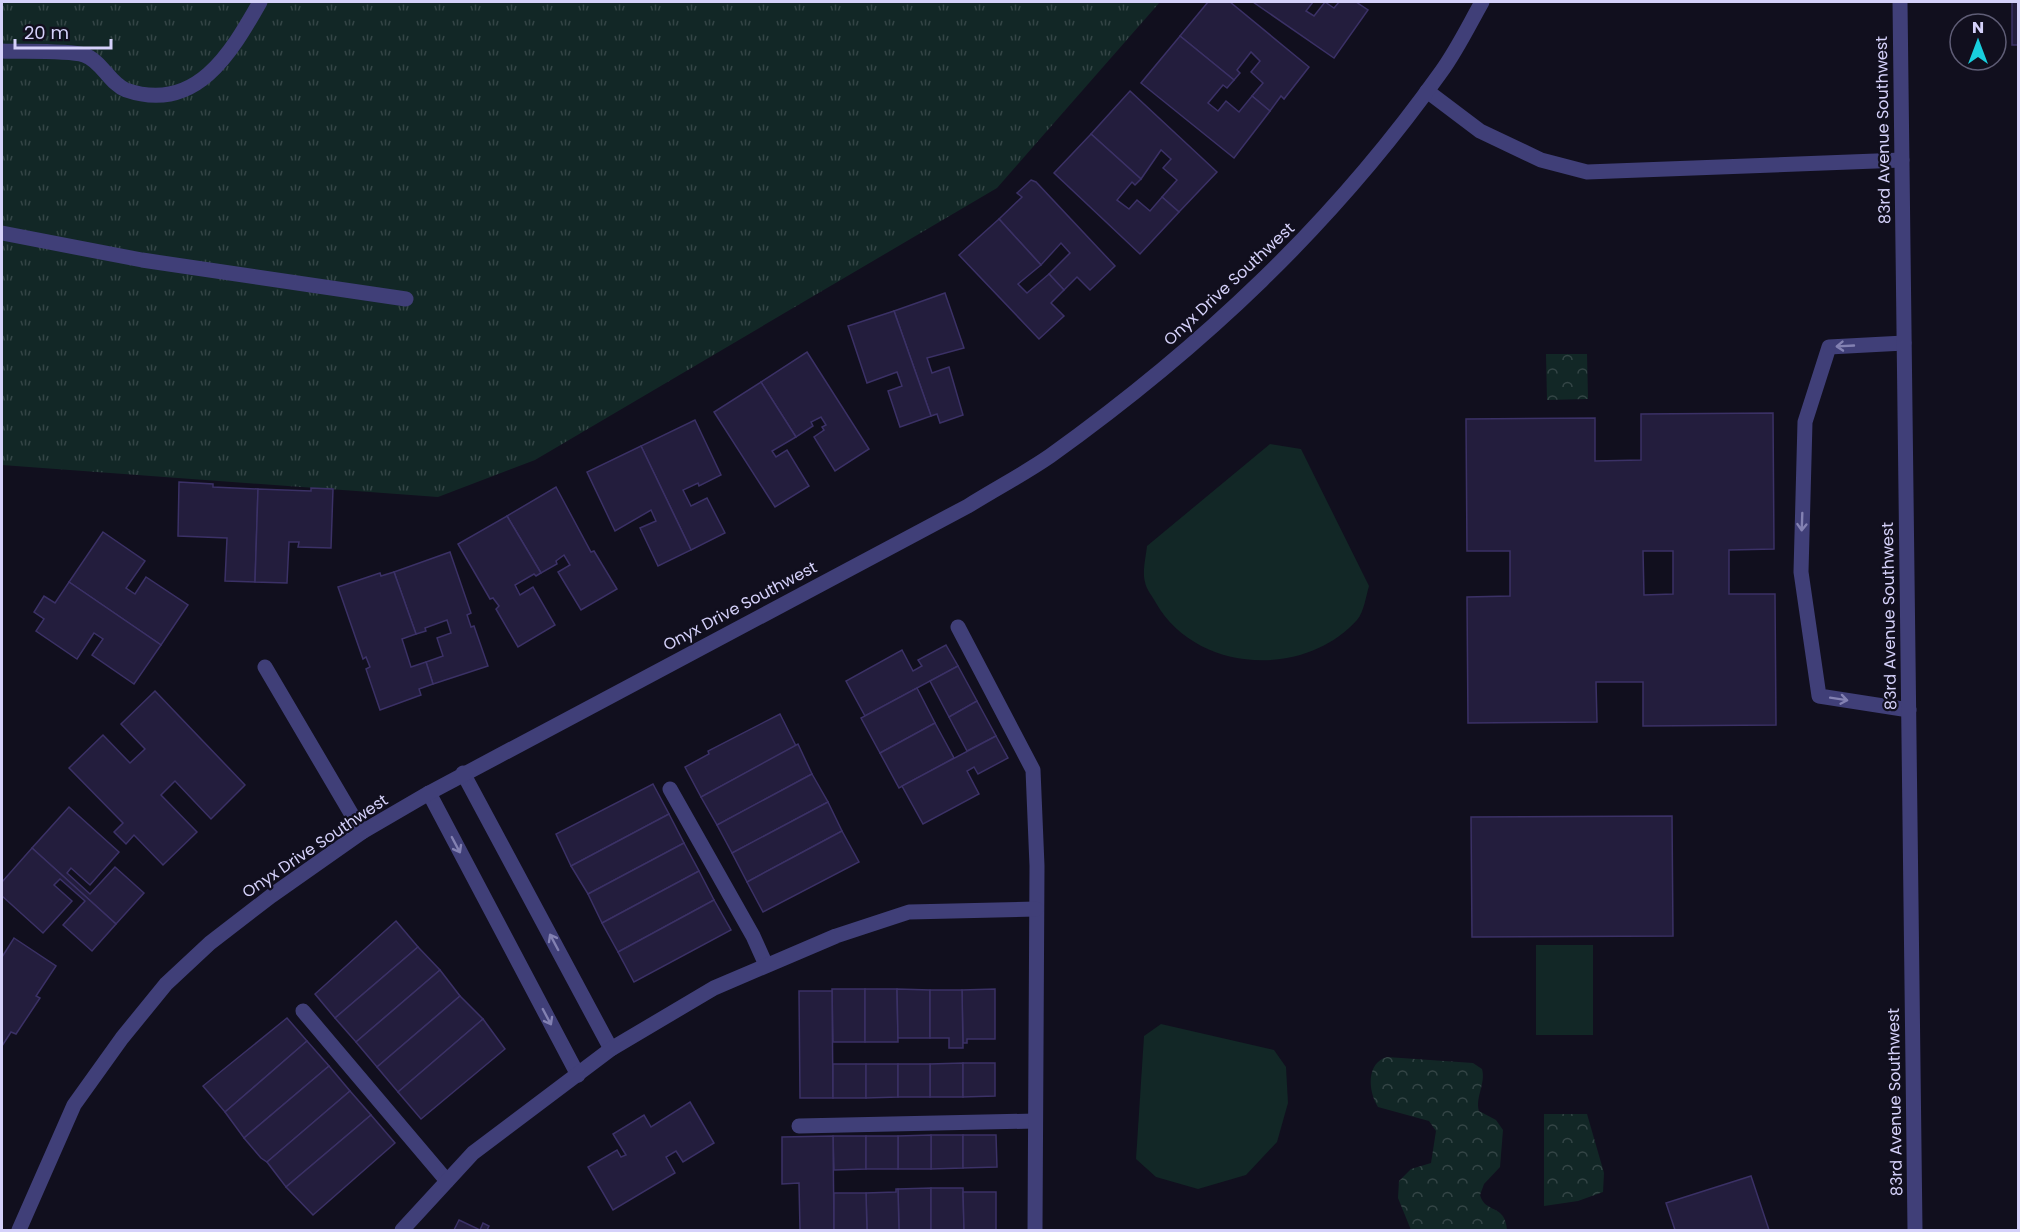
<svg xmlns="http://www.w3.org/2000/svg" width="2020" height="1232" viewBox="0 0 2020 1232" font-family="Poppins,sans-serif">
<defs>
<pattern id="grass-tufts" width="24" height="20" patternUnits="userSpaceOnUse" patternTransform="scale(1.5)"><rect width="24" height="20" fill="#122726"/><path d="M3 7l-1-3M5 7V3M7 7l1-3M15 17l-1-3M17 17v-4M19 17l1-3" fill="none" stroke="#344546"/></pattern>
<pattern id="forest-crowns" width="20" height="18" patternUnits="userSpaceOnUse" patternTransform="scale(1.5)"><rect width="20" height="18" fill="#122726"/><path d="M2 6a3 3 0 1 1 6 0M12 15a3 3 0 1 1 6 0" fill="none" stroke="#344546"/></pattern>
</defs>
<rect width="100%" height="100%" fill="#110f1e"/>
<polygon fill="url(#grass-tufts)" points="2,2 1160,2 997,188 535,460 438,497 2,465"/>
<g fill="url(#forest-crowns)">
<polygon points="1546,354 1587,354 1588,399 1547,400"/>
<path d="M1387,1057L1473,1063L1482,1069C1486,1084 1475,1097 1479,1111L1496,1120L1503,1130L1500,1167L1484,1184L1480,1195C1485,1214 1505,1203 1507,1230H1411L1398,1198L1399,1181L1411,1169L1431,1163L1436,1131L1429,1121L1378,1107C1368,1091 1366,1063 1387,1057Z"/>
<polygon points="1544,1114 1587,1114 1604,1173 1603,1192 1578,1201 1544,1206"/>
</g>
<g fill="#122726">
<path d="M1270,444L1301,449L1369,586C1366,596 1364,612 1357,620C1304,679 1196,673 1156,603C1153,597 1146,589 1145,582C1142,572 1146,556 1147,546Z"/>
<rect x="1536" y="945" width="57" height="90"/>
<polygon points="1161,1024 1274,1050 1286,1067 1288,1103 1277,1142 1246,1175 1198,1189 1156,1177 1136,1159 1144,1036"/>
</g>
<g fill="#231d3d" stroke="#3b3166" stroke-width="1.5" fill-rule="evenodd">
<polygon points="1208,2 1230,2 1309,67 1284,99 1281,96 1270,111 1252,96 1263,83 1251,72 1260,61 1251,52 1237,70 1240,73 1234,80 1180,36"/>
<polygon points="1253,2 1313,2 1306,11 1314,16 1325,2 1334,8 1339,2 1356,2 1368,10 1334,58"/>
<rect x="2012" y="2" width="6" height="43"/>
<polygon points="1180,36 1234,80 1227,88 1223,85 1208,103 1218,111 1226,101 1239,112 1252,96 1270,111 1234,158 1141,83"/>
<polygon points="1130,91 1217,172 1179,212 1162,197 1177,180 1163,168 1171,159 1161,150 1141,179 1091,134"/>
<polygon points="1091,134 1141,179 1135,185 1132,182 1117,200 1129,209 1137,200 1150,211 1162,197 1179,212 1140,254 1054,173"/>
<polygon points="1031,180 1036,182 1115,266 1090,290 1077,277 1064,290 1049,274 1070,253 1061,243 1041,265 999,219 1022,197 1017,193"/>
<polygon points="999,219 1041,265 1018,284 1027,293 1049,274 1064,290 1051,303 1064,316 1039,339 959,255"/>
<polygon points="945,293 964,348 927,358 932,373 949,367 963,415 940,423 937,414 931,416 894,311"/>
<polygon points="894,311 931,416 900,427 888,391 902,386 897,372 867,383 848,326"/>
<polygon points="807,352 869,449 835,471 814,437 824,430 822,427 826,425 821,417 811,422 813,426 796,437 761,382"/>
<polygon points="761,382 796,437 772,451 776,457 787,450 809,486 775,507 714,412"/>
<path d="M1773,413L1774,549L1729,550V594H1775L1776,725L1643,726V682H1596L1597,722L1468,723L1467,597L1510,596V551H1467L1466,419L1595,418V461L1641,460V414ZM1643,551H1673V594L1644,595Z"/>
<polygon points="695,420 721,475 699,486 698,483 683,490 691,506 707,498 725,533 691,550 641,446"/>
<polygon points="641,446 691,550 658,566 640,528 656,521 651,510 615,531 587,472"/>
<polygon points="179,482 213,484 213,487 258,489 255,582 225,581 227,538 178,536"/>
<polygon points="556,487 591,552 594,551 617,589 581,610 558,572 570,565 564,555 556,561 557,564 541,573 507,516"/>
<polygon points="311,488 333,489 331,548 298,547 299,542 289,542 287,583 255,582 258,489 311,491"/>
<polygon points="507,516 541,573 536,576 534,574 515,585 520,595 533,587 555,625 518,647 496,609 499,606 493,598 490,599 458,544"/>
<polygon points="103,532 145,561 126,588 135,594 146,577 188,605 161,645 69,582"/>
<polygon points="450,552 471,613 467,615 471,627 474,626 488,666 433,684 426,662 443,656 437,638 451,633 447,620 425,628 426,631 416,634 394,572"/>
<polygon points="394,572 416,634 402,639 411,667 426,662 433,684 419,689 421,695 380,710 366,669 370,667 366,657 363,659 338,587 380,573 381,576"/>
<polygon points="69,582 161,645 134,684 92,655 103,639 94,633 77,659 36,631 44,619 34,612 44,596 55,603"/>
<polygon points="946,645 958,666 865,716 846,681 902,650 913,671 922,666 918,660"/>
<polygon points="958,666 977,701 949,717 930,681"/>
<polygon points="917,688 935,723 880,753 861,718"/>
<polygon points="155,691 245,785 211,819 175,781 161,795 197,832 163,865 134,835 126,844 114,832 123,823 69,768 103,735 130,763 145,749 121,724"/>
<polygon points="977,701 996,736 967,751 949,717"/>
<polygon points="780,714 796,746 701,797 685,767 709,754 708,751"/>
<polygon points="935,723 954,758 899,788 880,753"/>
<polygon points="996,736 1008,758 978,774 974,767 967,771 979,794 923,824 902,786"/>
<polygon points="798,744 812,774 717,825 701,797"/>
<polygon points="812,774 828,802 732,853 717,825"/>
<polygon points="653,784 669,814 571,866 556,834"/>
<polygon points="828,802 842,831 747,882 732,853"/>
<polygon points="69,807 119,852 90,885 71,868 67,873 90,894 115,867 144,893 116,924 32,848"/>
<polygon points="669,814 684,843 588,894 571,866"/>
<polygon points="1672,816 1673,936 1472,937 1471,817"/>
<polygon points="842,831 859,862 763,912 747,882"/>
<polygon points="684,843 699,871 602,923 588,894"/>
<polygon points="32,848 116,924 92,951 63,925 85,901 60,879 54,885 72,901 43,933 2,896 2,882"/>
<polygon points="699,871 714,900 618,952 602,923"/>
<polygon points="714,900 731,930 634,982 618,952"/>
<polygon points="396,921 418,947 335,1018 315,994"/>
<polygon points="14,938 56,966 36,996 40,998 16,1034 11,1032 2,1046 2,957"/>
<polygon points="418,947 440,970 356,1042 335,1018"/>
<polygon points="440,970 460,996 377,1067 356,1042"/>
<polygon points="832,989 865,989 865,1042 833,1042"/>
<polygon points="865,989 897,989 898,1042 865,1042"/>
<polygon points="897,989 930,990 930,1038 898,1038"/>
<polygon points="995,989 995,1039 967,1039 967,1043 963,1043 962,990"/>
<polygon points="930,990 962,990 963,1048 949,1048 949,1038 930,1038"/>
<polygon points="799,991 832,991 833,1098 800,1098"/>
<polygon points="460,996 483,1019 398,1092 377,1067"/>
<polygon points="287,1018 307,1041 225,1112 203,1086"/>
<polygon points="483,1019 505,1049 421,1119 398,1092"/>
<polygon points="307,1041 329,1066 244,1138 225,1112"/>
<polygon points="963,1063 963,1097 930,1097 930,1064"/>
<polygon points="963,1063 995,1063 995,1096 963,1097"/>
<rect x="833" y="1064" width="33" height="34"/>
<polygon points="866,1064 898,1064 898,1097 866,1098"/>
<rect x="898" y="1064" width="32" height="33"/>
<polygon points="329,1066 350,1091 267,1162 261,1158 244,1138"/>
<polygon points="350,1091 371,1115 286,1187 267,1162"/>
<polygon points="690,1102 714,1143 683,1162 676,1151 666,1157 675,1173 613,1210 588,1167 617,1150 621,1157 626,1155 613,1134 644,1115 651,1127"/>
<polygon points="371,1115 395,1143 313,1215 286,1187"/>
<polygon points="931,1135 963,1135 963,1168 931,1169"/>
<polygon points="931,1135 931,1169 898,1169 898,1136"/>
<polygon points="963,1135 996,1135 997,1167 963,1168"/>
<polygon points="833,1136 866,1136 866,1169 834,1170"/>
<polygon points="833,1136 834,1230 800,1230 799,1183 782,1184 782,1137"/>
<rect x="866" y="1136" width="32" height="33"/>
<polygon points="1751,1176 1769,1230 1675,1230 1666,1203"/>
<polygon points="931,1188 931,1230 899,1230 898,1189"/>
<polygon points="931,1188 963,1188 964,1230 931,1230"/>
<polygon points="896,1189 898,1189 899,1230 867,1230 866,1193 896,1192"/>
<polygon points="963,1192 996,1192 996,1230 964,1230"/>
<polygon points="834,1193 866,1193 867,1230 834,1230"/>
<polygon points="459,1220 480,1230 483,1223 489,1226 487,1230 454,1230"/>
</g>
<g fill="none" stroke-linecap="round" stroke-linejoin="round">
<g stroke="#403f78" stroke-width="15">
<path d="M2,51C21,52 67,50 84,55C101,60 110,84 126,90C196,114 231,53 260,2"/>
<polyline points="1427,91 1480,131 1541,160 1587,172 1902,160"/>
<polyline points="2,233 142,260 406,299"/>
<polyline points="1904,343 1829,347 1805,422 1801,572 1819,696 1909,710"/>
<polyline points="265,667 362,832"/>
<polyline points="670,789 753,936 766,965"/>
<polyline points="303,1011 447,1181"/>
<polyline points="799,1126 1035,1121"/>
</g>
<g stroke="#403f78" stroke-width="15">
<polyline points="958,627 1033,770 1037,866 1035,1230"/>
<polyline points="463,773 611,1049"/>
<polyline points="429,793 578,1075"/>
<polyline points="402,1230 473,1153 611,1049 714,988 836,936 909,912 1036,909"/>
</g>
<g stroke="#403f78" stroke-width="15">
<polyline points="1900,2 1915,1230"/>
<path d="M19,1230L74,1105L122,1038L166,984L210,943L271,896L362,832L429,793L968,506C995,489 1024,474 1050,456C1202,347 1332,225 1441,72C1457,50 1469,25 1482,2"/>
</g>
</g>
<defs><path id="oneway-shaft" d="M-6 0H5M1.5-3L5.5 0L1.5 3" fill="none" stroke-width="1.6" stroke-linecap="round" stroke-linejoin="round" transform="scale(1.5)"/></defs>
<g stroke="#8381b2">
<use href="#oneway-shaft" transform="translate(1845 346) rotate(177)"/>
<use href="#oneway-shaft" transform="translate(1802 522) rotate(92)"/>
<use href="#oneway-shaft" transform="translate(1839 699) rotate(9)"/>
<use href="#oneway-shaft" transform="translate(456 845) rotate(62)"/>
<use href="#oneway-shaft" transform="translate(554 942) rotate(-118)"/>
<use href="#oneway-shaft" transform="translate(547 1017) rotate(62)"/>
</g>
<g text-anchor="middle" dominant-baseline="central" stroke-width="4.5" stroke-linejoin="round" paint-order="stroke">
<g font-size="16" fill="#d5d1fa" stroke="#110f1e">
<text transform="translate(1883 130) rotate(-91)">83rd Avenue Southwest</text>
<text transform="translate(1229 284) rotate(-43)">Onyx Drive Southwest</text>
<text transform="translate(740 606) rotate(-28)">Onyx Drive Southwest</text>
<text transform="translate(1889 616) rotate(-91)">83rd Avenue Southwest</text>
<text transform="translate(315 846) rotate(-34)">Onyx Drive Southwest</text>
<text transform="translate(1895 1102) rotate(-91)">83rd Avenue Southwest</text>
</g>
</g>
<rect width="2020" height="1232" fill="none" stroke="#d5d1fa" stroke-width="6"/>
<g transform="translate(1978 42)"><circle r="28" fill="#110f1e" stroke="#5f5d76" stroke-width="1.5"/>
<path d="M0-4.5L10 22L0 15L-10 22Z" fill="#19cfde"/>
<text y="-9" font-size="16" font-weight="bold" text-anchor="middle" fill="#d5d1fa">N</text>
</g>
<path d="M15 39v9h96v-9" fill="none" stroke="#d5d1fa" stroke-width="3"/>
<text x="24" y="39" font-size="18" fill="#d5d1fa" stroke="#110f1e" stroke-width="4.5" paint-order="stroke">20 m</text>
</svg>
